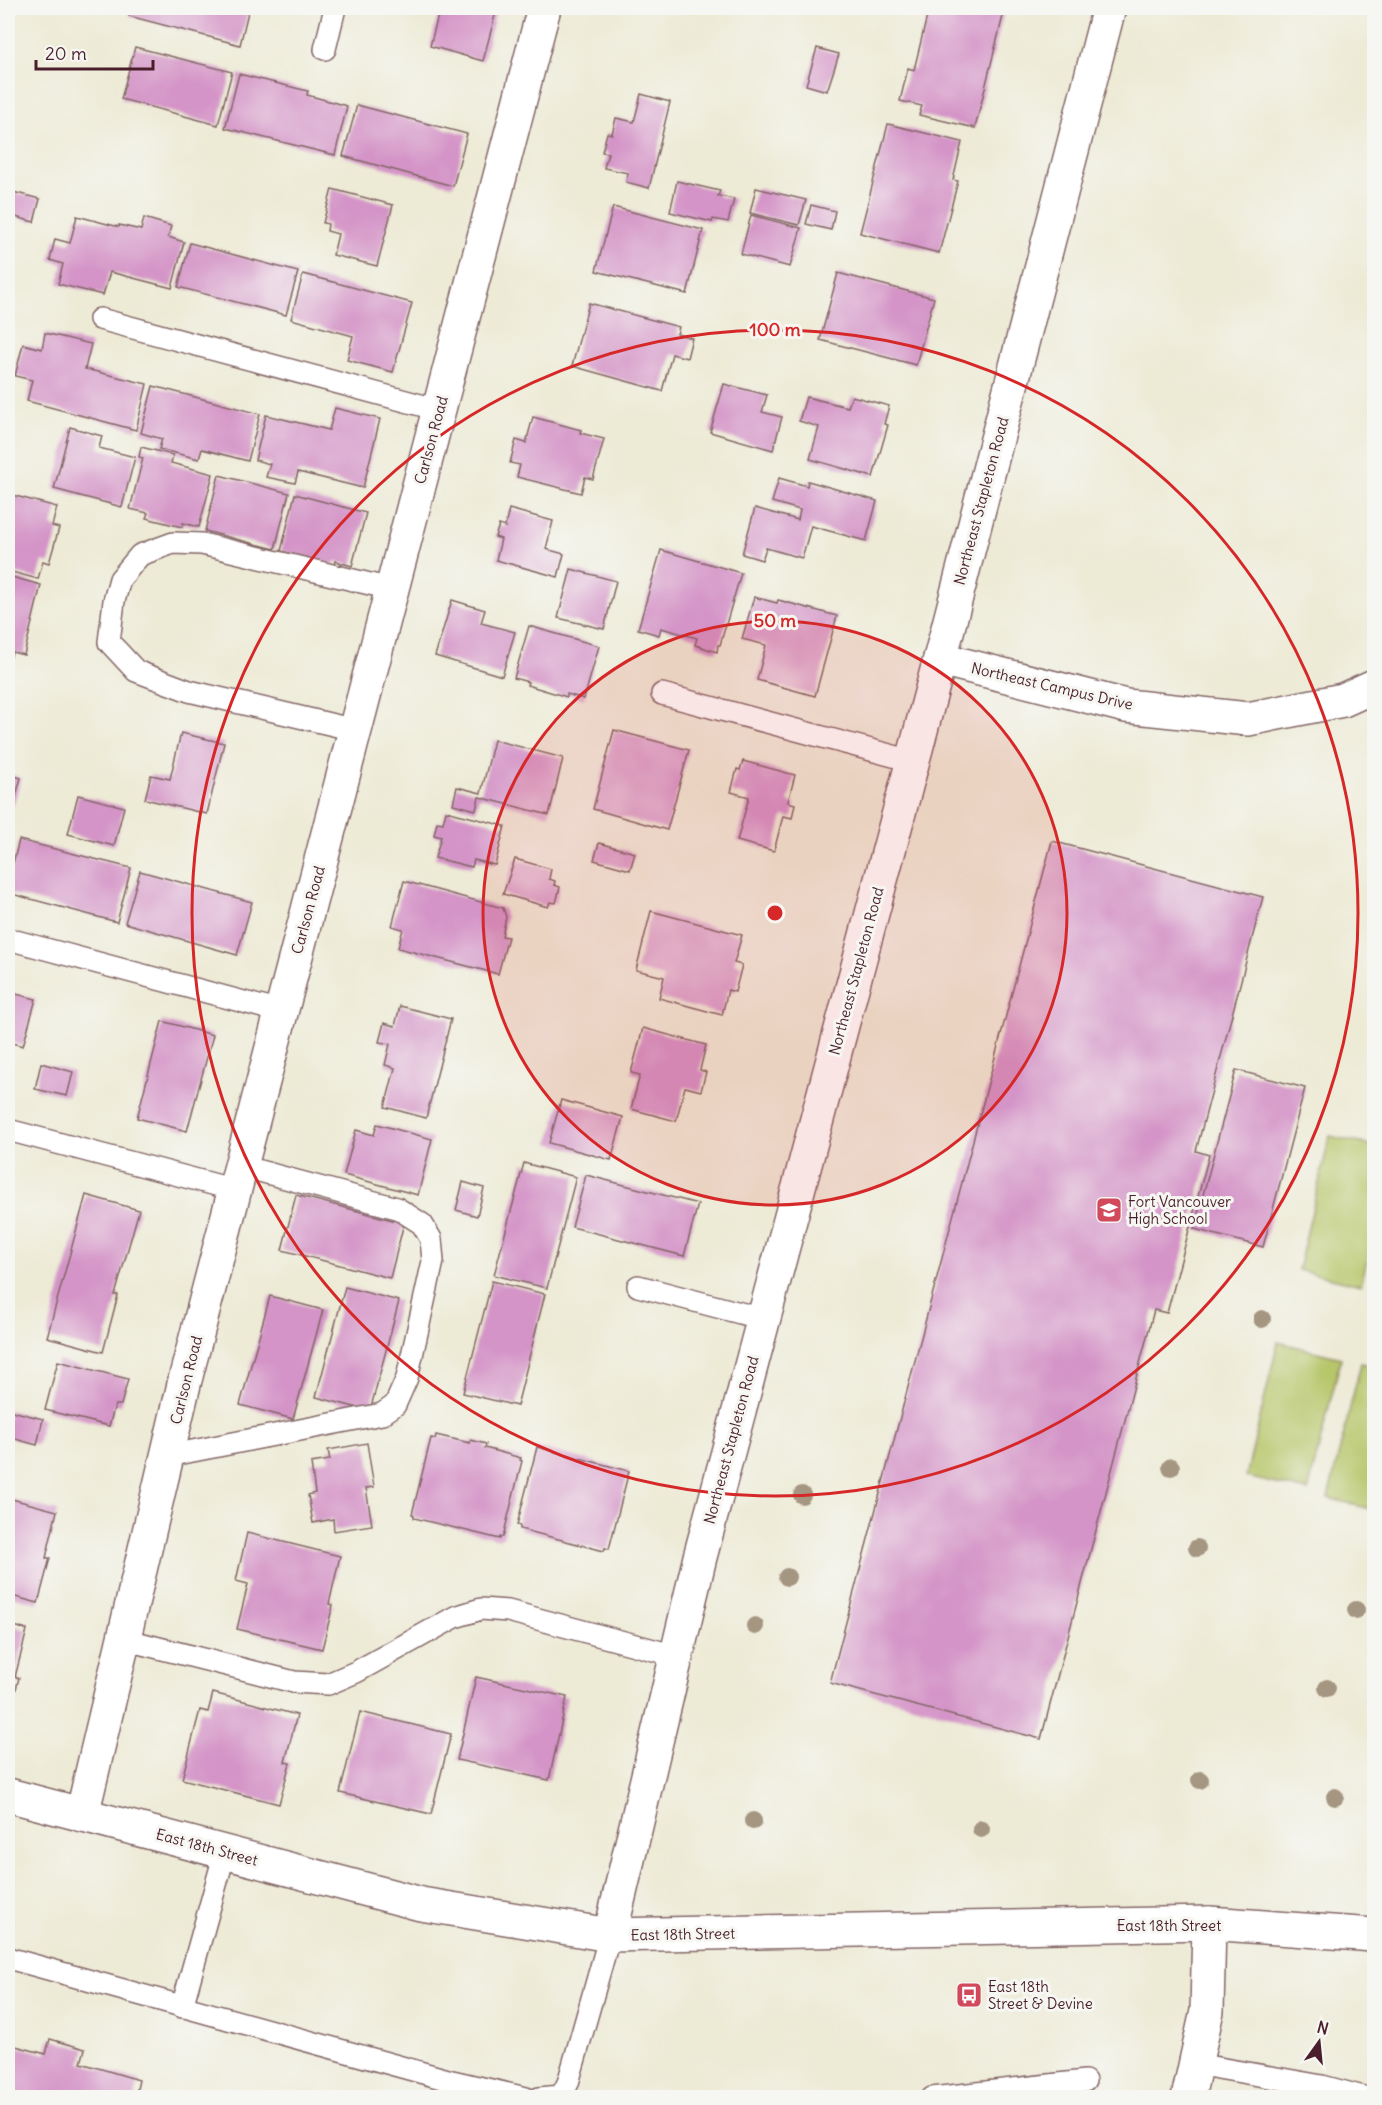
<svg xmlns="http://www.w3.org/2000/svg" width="1382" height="2105" viewBox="0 0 1382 2105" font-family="Delius,sans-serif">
<rect width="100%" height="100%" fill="#f6f6f2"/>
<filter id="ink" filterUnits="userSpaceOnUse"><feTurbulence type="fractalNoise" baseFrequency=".0167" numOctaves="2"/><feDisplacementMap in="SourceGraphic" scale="12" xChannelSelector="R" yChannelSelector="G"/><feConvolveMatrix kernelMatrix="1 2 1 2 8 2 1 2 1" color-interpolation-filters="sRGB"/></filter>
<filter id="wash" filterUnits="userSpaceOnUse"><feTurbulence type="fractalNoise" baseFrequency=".008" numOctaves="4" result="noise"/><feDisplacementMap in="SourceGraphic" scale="24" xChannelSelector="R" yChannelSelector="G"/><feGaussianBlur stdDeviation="1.35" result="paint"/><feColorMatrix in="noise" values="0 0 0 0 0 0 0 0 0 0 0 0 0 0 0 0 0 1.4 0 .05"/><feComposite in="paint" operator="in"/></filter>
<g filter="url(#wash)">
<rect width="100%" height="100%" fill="#edead5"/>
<g fill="#b6c669" stroke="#80724a" stroke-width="1.5">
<polygon points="1330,1136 1374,1146 1374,1231 1361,1285 1298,1270"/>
<polygon points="1278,1342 1341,1358 1308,1491 1246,1477"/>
<polygon points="1361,1363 1374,1366 1374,1510 1328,1498"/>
</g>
<g id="blocks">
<g fill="#d494c7">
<polygon points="131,8 249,8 240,45 129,16"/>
<polygon points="440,8 497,8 483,61 430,46"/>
<polygon points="929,8 1005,8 975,128 919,115 922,106 900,101 908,68 914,70"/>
<polygon points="135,47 232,72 218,125 121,99"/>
<polygon points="817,48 839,54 827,91 806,85"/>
<polygon points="239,74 308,91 307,95 347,106 335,155 225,128"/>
<polygon points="641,94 670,102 649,188 626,182 628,173 604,168 608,153 602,152 607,133 612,134 616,118 634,122"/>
<polygon points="357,105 467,134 453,186 343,156"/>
<polygon points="888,124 962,142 953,180 958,181 939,253 860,233"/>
<polygon points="677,181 720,191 718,196 734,199 728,222 713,219 712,222 670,212"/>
<polygon points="756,188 806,200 799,225 750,213"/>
<polygon points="332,189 393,205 377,266 333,255 338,234 327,231 328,224 323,223"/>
<polygon points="9,191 40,199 34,222 8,215"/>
<polygon points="811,205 835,211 831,230 806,224"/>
<polygon points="613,207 703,230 687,294 596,271"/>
<polygon points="751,215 801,228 790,267 741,254"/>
<polygon points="77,216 119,227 119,225 141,230 144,218 171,226 168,237 184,242 172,288 110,272 103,295 58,284 63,264 50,260 55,239 70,243"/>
<polygon points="190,243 298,272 286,315 178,287"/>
<polygon points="838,273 934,298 916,365 820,340"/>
<polygon points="303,274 412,303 393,372 347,360 353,336 291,319"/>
<polygon points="589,303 679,327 677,334 692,338 687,358 672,354 662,391 572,366"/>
<polygon points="45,333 91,344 85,369 147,384 136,430 27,401 32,380 15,376 23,344 42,349"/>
<polygon points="724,384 767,395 762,412 782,417 773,450 710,432"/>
<polygon points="153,386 260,414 248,461 202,449 199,459 159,449 162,439 141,433"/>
<polygon points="852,396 889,406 884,424 888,425 873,477 810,459 819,427 799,421 806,397 848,407"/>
<polygon points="335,408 380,419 363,488 298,472 295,483 266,477 270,464 255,460 266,415 329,430"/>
<polygon points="533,417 581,430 580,433 604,439 593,479 585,477 581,493 517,477 520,465 510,463 516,440 526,443"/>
<polygon points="70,427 102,436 99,448 135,457 122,507 54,489"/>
<polygon points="141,447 173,455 171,463 213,474 199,527 183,523 182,527 146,518 148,513 130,509 143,458 139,457"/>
<polygon points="219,475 289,493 275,549 205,531"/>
<polygon points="779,478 807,486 808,481 877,501 866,541 811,526 802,558 766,548 762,560 742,554 755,508 798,520 800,510 772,502"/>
<polygon points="8,494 57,507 52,526 59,528 49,563 43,561 38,579 8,571"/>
<polygon points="295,494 366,513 352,566 335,561 334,565 281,551"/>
<polygon points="509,509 553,521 546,549 564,554 558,577 496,560 501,539 495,537 499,525 505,527"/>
<polygon points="661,550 741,573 720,645 718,645 717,652 695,645 697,638 661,628 659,635 638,629"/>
<polygon points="571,569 616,581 604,629 558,618"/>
<polygon points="8,576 41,585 24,655 12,652 10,660 8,660"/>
<polygon points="754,597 777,603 778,600 837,616 815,696 757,680 766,645 742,639"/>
<polygon points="452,600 485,610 481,623 515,632 502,676 435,656"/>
<polygon points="529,626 599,646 584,699 567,694 567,697 527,685 528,682 514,678"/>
<polygon points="614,730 689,750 667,830 593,809"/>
<polygon points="181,733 224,743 207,814 145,799 151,775 170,779"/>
<polygon points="494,740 563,758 549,815 479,797 476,810 453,804 457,787 481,793"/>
<polygon points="743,761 795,775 788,802 795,804 792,818 783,816 774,851 737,841 749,797 731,792 737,769 740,770"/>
<polygon points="8,774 21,778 13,806 8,805"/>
<polygon points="78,795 124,807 114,846 68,834"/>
<polygon points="446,811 505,826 495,865 474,860 472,867 435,858 441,837 434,835 437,822 443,823"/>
<polygon points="19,840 131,868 117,922 8,893 8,883"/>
<polygon points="1052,841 1263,897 1196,1151 1209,1155 1167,1313 1154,1310 1041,1739 830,1683"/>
<polygon points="599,843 635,853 630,870 594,860"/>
<polygon points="515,859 551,869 549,879 555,881 554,885 560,887 556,903 550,902 548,907 503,894"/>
<polygon points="140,871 252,902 237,955 125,923"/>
<polygon points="404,881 503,908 506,917 502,936 508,937 498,974 398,948 403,929 392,926"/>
<polygon points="651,911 742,935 734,963 742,965 735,992 728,990 722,1015 659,998 664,977 636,970"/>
<polygon points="8,992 36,999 23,1046 8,1042"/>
<polygon points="400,1006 451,1019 426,1118 385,1107 395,1068 385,1065 390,1044 379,1042 384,1023 395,1026"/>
<polygon points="162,1021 213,1035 187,1131 137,1118"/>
<polygon points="643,1028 706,1045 700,1070 706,1072 701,1091 685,1087 676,1121 631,1109 640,1075 631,1073"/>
<polygon points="41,1063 73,1072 67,1096 35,1089"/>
<polygon points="1236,1070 1305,1088 1263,1247 1194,1229"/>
<polygon points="561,1100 623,1117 611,1160 549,1143"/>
<polygon points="377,1124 432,1139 418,1195 344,1175 356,1130 374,1135"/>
<polygon points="524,1163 576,1177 547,1288 494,1275"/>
<polygon points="586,1175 698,1204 684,1256 572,1227"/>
<polygon points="463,1182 484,1188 477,1216 456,1210"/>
<polygon points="86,1195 139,1210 115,1295 118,1295 103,1352 47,1337"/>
<polygon points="296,1195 404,1223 390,1278 282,1250"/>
<polygon points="492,1281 545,1294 517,1406 463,1393"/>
<polygon points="345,1287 399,1301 370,1411 316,1397"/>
<polygon points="270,1296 323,1310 293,1419 240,1405"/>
<polygon points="58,1361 128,1379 121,1405 115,1405 109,1426 45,1410"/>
<polygon points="8,1410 43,1419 37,1445 8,1437"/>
<polygon points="436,1435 470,1443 471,1440 486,1444 485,1448 521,1458 520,1460 522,1461 503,1537 500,1537 500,1539 414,1518 414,1515 412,1514 431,1438 435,1439"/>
<polygon points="367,1443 374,1487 366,1488 372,1525 334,1531 333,1519 313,1523 308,1495 315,1493 311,1463 330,1460 328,1450"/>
<polygon points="537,1447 629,1471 609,1549 605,1548 604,1551 520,1529 520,1526 517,1525"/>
<polygon points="8,1498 57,1511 46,1558 50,1558 38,1603 8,1595"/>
<polygon points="247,1533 340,1556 329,1604 333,1605 322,1649 237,1629 248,1584 236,1581"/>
<polygon points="8,1624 27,1630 15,1677 19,1678 8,1718"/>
<polygon points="476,1677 567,1697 549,1780 457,1760"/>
<polygon points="213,1693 297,1715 285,1762 290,1763 279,1804 182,1779 200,1710 208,1712"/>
<polygon points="360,1712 451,1734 431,1814 340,1793"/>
<polygon points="50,2039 85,2049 81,2063 139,2080 135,2098 8,2098 8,2044 46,2054"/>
</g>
</g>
</g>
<g filter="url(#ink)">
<use href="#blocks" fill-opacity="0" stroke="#836666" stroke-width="1.5"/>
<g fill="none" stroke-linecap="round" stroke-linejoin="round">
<defs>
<g id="lane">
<polyline points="325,49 335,8"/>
<polyline points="100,319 439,410"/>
<polyline points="662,694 912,761"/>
<polyline points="355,730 189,691 136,671 109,642 114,601 120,579 140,555 173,543 202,544 391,589"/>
<polyline points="12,940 281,1012"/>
<polyline points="8,1130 235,1190"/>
<polyline points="638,1286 763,1319"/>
<polyline points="167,1456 382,1414 395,1405 407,1378 433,1261 431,1239 422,1224 397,1208 241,1166"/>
<polyline points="123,1639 294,1682 328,1684 356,1672 455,1617 481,1609 508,1611 676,1656"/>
<polyline points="8,1958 452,2081 526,2098"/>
<polyline points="182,2007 225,1852"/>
<polyline points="1195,2064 1322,2086 1367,2098"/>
<polyline points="539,2098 561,2096 568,2083 610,1935"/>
<polyline points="932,2098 1085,2081"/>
</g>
<g id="street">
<polyline points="940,659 1126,706 1248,719 1343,700 1374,686"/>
<polyline points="82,1815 185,1380 544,8"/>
</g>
<g id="secondary">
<polyline points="8,1795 421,1904 610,1935 1209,1923 1374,1935"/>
<polyline points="610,1935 700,1557 940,659 1109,8"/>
<polyline points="1188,2098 1207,2011 1209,1923"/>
</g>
</defs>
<use href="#lane" stroke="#836666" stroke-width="24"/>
<use href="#street" stroke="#836666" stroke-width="36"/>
<use href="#secondary" stroke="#836666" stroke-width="36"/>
<use href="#lane" stroke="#fff" stroke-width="21"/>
<use href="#street" stroke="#fff" stroke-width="33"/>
<use href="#secondary" stroke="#fff" stroke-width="33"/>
</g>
<g fill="#a59682">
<circle cx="1262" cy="1319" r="9"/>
<circle cx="1171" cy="1467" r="9"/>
<circle cx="802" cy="1495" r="9"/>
<circle cx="1197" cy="1548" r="9"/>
<circle cx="787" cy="1577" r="9"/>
<circle cx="1356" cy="1610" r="9"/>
<circle cx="755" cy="1626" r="9"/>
<circle cx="1327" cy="1688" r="9"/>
<circle cx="1200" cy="1780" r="9"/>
<circle cx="1335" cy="1797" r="9"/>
<circle cx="753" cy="1821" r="9"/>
<circle cx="981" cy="1829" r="9"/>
</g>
</g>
<circle cx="775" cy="913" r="292" fill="#d62828" fill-opacity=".12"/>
<g fill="none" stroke="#d62828" stroke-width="3">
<circle cx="775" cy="913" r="292"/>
<circle cx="775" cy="913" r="583"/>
</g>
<defs>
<symbol id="school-square" viewBox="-11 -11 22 22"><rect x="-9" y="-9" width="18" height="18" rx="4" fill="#d1495b" stroke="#f6f6f2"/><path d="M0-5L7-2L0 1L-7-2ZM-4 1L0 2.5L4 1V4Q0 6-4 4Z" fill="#fff"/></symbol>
<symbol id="bus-square" viewBox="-11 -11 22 22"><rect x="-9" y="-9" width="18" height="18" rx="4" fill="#d1495b" stroke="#f6f6f2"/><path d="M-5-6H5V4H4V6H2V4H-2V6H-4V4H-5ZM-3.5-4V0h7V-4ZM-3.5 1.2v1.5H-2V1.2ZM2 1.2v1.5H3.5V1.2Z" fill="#fff"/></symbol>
</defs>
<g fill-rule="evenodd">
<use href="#school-square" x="1094" y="1195" width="30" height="30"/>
<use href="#bus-square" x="954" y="1980" width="30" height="30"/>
</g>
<g text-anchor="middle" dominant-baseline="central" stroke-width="6" stroke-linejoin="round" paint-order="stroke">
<g font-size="15" fill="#4a1f2b" stroke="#f6f6f2">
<text transform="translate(431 440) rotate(-75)">Carlson Road</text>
<text transform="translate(981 501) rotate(-75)">Northeast Stapleton Road</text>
<text transform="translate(1052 686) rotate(13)">Northeast Campus Drive</text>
<text transform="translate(308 910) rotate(-75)">Carlson Road</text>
<text transform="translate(856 971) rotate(-75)">Northeast Stapleton Road</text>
<text transform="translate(186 1380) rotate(-76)">Carlson Road</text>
<text transform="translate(731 1440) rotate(-75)">Northeast Stapleton Road</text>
<text transform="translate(207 1847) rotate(15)">East 18th Street</text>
<text x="1169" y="1925">East 18th Street</text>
<text transform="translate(683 1934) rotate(-1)">East 18th Street</text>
</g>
<g font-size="15" fill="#4a1f2b" stroke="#f6f6f2" text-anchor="start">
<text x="1128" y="1201">Fort Vancouver<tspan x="1128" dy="17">High School</tspan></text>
<text x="988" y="1986">East 18th<tspan x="988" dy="17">Street &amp; Devine</tspan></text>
</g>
</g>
<circle cx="775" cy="913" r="9" fill="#d62828" stroke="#f6f6f2" stroke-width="3"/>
<g font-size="18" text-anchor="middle" font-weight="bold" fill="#d62828" stroke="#f6f6f2" stroke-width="6" stroke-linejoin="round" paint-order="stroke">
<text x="775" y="336">100 m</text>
<text x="775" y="627">50 m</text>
</g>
<rect width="1382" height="2105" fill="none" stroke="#f6f6f2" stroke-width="30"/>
<g transform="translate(1319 2042) rotate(15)" stroke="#f6f6f2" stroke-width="4.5" paint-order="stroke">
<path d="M0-4.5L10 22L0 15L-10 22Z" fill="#4a1f2b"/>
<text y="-9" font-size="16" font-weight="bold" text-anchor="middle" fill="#4a1f2b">N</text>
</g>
<path d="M36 60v9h117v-9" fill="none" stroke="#4a1f2b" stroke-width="3"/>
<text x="45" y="60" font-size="18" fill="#4a1f2b" stroke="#f6f6f2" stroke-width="4.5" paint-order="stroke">20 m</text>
</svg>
